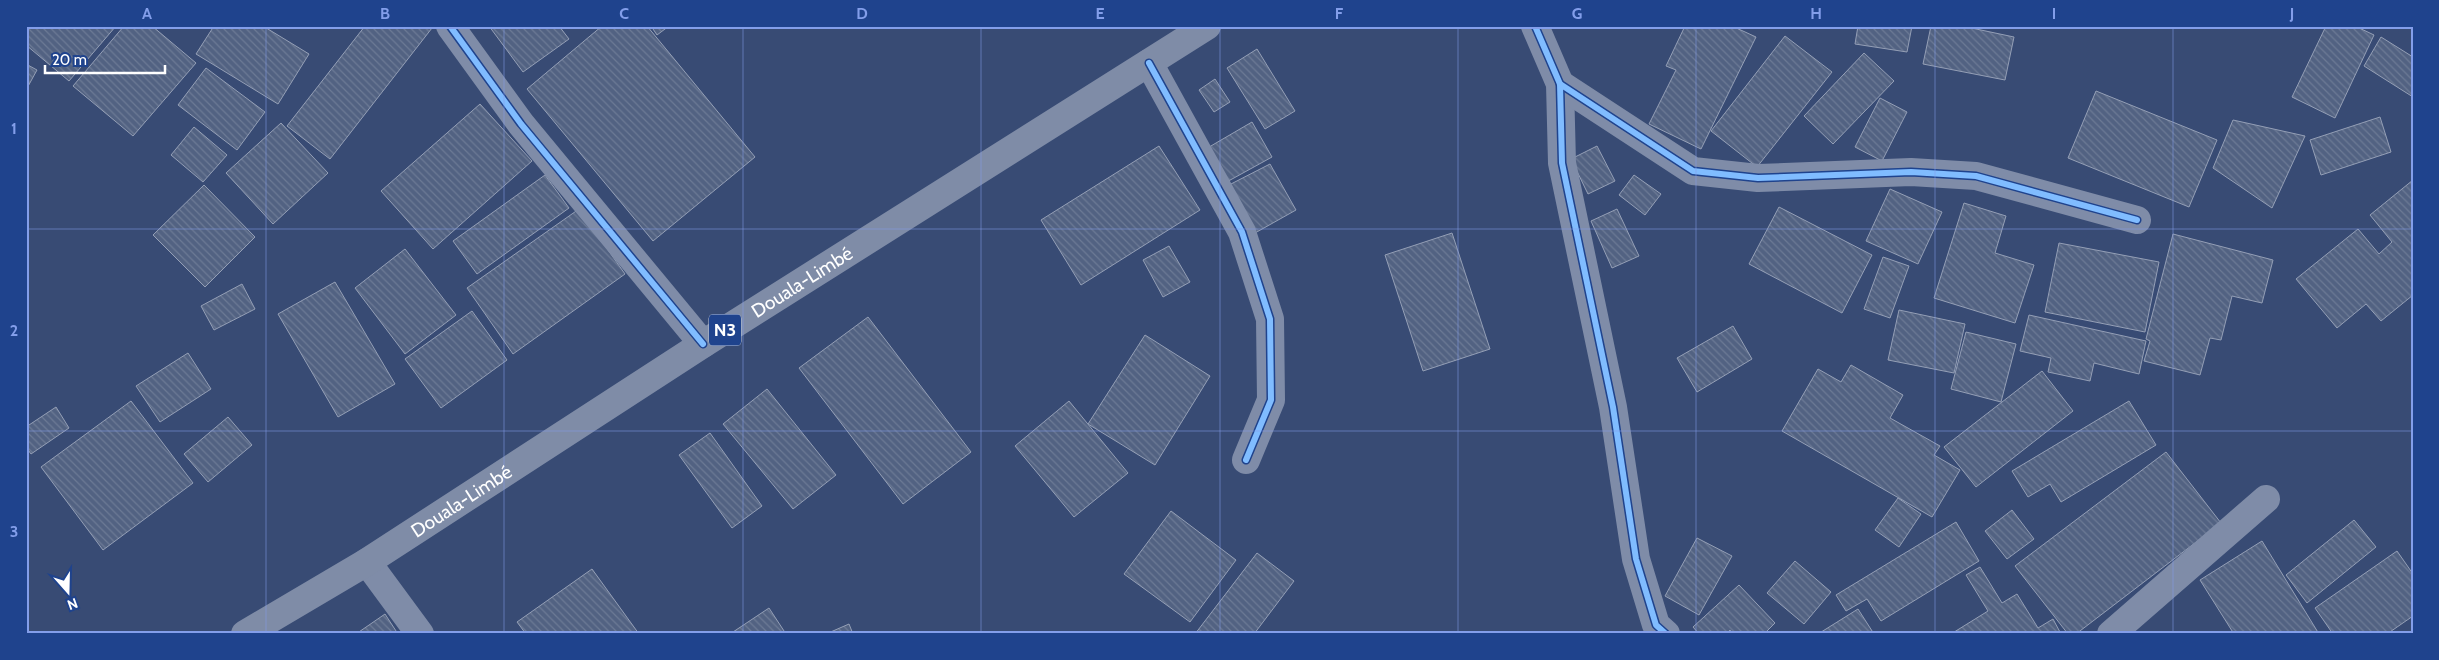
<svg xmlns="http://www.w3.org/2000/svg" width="2439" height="660" viewBox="0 0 2439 660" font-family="Cabin,sans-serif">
<defs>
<pattern id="building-back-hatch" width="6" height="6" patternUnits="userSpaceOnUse" patternTransform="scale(1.25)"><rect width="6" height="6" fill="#526282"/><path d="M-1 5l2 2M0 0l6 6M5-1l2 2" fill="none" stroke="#6c7a95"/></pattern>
</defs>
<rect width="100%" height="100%" fill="#384b74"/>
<g fill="url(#building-back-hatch)" stroke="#949fb6">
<polygon points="26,26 116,26 69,81 26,45"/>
<polygon points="124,26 152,26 196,63 133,136 73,86"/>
<polygon points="214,26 263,26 309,54 278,104 196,54"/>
<polygon points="365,26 429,26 432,28 330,159 287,126"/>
<polygon points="489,26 559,26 569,39 523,72"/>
<polygon points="602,26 647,26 755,157 653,241 527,89"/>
<polygon points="651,26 669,26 657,35"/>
<polygon points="1685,26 1732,26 1756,37 1701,149 1649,124 1676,70 1666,66"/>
<polygon points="1858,26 1912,26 1907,52 1855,44"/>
<polygon points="1931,26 1962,26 2014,37 2005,80 1923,64"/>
<polygon points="2326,26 2355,26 2374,35 2335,118 2292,97"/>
<polygon points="1785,36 1832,72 1757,167 1711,131"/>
<polygon points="2381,37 2413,57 2413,97 2364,66"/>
<polygon points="1257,49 1295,111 1265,129 1227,68"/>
<polygon points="1864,53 1894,81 1833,144 1804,116"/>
<polygon points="26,64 37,70 26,90"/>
<polygon points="206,68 265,112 237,150 178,105"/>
<polygon points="1215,79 1230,102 1214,112 1199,90"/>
<polygon points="2096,91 2217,140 2189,207 2068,158"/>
<polygon points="1880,98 1907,112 1882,161 1855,147"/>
<polygon points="480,104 532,161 433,249 381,191"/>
<polygon points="2380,117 2391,152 2321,175 2310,140"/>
<polygon points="2233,120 2305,136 2272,208 2213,168"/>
<polygon points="1252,122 1272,157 1223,184 1204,150"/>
<polygon points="281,123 328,173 273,224 226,173"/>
<polygon points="194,127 227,155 203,182 171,155"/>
<polygon points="1159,146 1200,210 1081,285 1041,220"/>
<polygon points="1597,146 1615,181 1588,194 1571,159"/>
<polygon points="1270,164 1296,210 1255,233 1229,185"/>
<polygon points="545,175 569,208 477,274 453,241"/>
<polygon points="1634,175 1661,194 1645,215 1619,195"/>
<polygon points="2413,180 2413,295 2381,321 2366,304 2337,328 2296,279 2358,229 2379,254 2392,242 2370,215"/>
<polygon points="204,185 255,237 205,287 153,235"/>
<polygon points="1890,189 1942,212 1918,264 1866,241"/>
<polygon points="1964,203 2006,216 1995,253 2034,265 2015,323 1934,298"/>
<polygon points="1779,207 1872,255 1842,313 1749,264"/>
<polygon points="579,209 625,274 513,354 467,288"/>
<polygon points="1617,209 1639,256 1612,268 1591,221"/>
<polygon points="1452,233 1490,349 1423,371 1385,255"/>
<polygon points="2173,234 2273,260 2262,303 2232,296 2221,340 2210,338 2200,375 2144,361 2150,341 2146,339"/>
<polygon points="2059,243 2159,262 2145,332 2045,312"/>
<polygon points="1169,246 1190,282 1163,297 1143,260"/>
<polygon points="405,249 456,315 405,354 355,288"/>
<polygon points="1883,257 1909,266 1890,318 1864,309"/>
<polygon points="335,282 395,384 338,417 278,314"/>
<polygon points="242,284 255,309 214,330 201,306"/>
<polygon points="1899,310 1965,324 1954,373 1888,360"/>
<polygon points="472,311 507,360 441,408 405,359"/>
<polygon points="2029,315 2146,341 2139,374 2094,363 2090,381 2048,372 2051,358 2020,351"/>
<polygon points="868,317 971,452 903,504 799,368"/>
<polygon points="1733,326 1752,359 1697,392 1677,358"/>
<polygon points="1966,332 2016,344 2001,402 1951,389"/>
<polygon points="1145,335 1210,376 1155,465 1088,424"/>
<polygon points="188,353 211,389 160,422 136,386"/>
<polygon points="1851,365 1903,395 1890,418 1940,446 1934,455 1960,470 1932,517 1782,431 1818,369 1841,382"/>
<polygon points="2042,371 2073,411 1976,487 1944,447"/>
<polygon points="767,389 836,475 793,509 723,424"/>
<polygon points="131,401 193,483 103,550 41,467"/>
<polygon points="1069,401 1128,473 1074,517 1015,446"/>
<polygon points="2129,401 2156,445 2061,502 2050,484 2028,497 2012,471"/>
<polygon points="56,407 69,428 31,454 26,447 26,427"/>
<polygon points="228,417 252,445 208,482 184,454"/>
<polygon points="710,433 762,506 732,528 679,455"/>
<polygon points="2166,452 2221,523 2076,634 2068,634 2015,566"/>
<polygon points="1898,498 1921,514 1899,547 1875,530"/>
<polygon points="2012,510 2034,539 2007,559 1985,531"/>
<polygon points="1171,511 1236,560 1190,622 1124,574"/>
<polygon points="2354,520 2376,547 2307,603 2286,575"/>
<polygon points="1956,522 1979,561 1881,621 1867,599 1846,611 1836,595"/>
<polygon points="1697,538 1732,556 1699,615 1665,596"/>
<polygon points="2262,541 2319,634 2234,634 2200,580"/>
<polygon points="2397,551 2413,574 2413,616 2387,634 2333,634 2315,608"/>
<polygon points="1257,553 1294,581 1254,634 1195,634"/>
<polygon points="1795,561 1831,592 1804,624 1767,593"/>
<polygon points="1980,567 2002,603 2017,594 2038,628 2053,619 2061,634 1951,634 1988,611 1966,575"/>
<polygon points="592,569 639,634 526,634 517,622"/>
<polygon points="1739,585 1775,623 1764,634 1733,634 1730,630 1726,634 1699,634 1693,627"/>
<polygon points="769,608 786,634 730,634"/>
<polygon points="1858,609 1874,634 1818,634"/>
<polygon points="385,614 398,634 356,634"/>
<polygon points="849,624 853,634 826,634"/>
</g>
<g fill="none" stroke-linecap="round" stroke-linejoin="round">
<g stroke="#7f8ca8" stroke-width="28">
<polyline points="450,26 521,124 703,344"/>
<polyline points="1535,26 1560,84 1562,163 1613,407 1636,559 1656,625 1666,634"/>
<polyline points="1149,63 1242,232 1270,319 1271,400 1246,460"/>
<polyline points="1560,84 1693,171 1758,178 1911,172 1976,176 2137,220"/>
<polyline points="367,562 420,634"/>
<polyline points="2111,634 2266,499"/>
</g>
<path stroke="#7f8ca7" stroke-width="28" id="s1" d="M245,634L367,562L703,344L1207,26"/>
<defs>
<g id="cycleway">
<polyline points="450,26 521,124 703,344"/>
<polyline points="1535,26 1560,84 1562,163 1613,407 1636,559 1656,625 1666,634"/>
<polyline points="1149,63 1242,232 1270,319 1271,400 1246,460"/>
<polyline points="1560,84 1693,171 1758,178 1911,172 1976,176 2137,220"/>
</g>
</defs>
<use href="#cycleway" stroke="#1f438d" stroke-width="9"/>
<use href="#cycleway" stroke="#80bcff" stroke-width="6"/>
</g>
<path fill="none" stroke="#839eea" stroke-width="1" stroke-opacity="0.55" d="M266,26V634M504,26V634M743,26V634M981,26V634M1220,26V634M1458,26V634M1696,26V634M1935,26V634M2173,26V634M26,229H2413M26,431H2413"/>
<g text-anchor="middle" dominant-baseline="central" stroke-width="4" stroke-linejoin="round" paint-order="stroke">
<rect fill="#1f438d" stroke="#bcc7dd" stroke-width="1" x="709" y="314.5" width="32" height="31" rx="4"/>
<g font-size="18" font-weight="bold" fill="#fff">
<text x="725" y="330">N3</text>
</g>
<g font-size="19" fill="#fff" stroke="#1f438d">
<text stroke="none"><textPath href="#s1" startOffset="659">Douala-Limbé</textPath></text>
<text stroke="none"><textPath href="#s1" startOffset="254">Douala-Limbé</textPath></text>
</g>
</g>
<rect width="2439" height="660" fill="none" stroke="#1f438d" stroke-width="55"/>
<g transform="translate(68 592) rotate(160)" stroke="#1f438d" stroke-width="4" paint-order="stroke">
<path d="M0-4L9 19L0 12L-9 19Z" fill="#ffffff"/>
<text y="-8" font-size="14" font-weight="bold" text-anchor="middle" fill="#ffffff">N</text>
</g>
<path d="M45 65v8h120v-8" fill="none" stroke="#ffffff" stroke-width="2.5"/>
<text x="52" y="65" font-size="15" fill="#ffffff" stroke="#1f438d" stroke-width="4" paint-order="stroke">20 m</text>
<rect x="28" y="28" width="2384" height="604" fill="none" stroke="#839eea" stroke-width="2"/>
<g font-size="16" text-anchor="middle" font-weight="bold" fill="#839eea">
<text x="147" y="19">A</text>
<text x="385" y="19">B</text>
<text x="624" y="19">C</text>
<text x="862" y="19">D</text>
<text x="1100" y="19">E</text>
<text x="1339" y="19">F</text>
<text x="1577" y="19">G</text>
<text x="1816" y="19">H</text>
<text x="2054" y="19">I</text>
<text x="2292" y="19">J</text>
<text x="14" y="134">1</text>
<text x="14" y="336">2</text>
<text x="14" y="537">3</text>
</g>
</svg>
